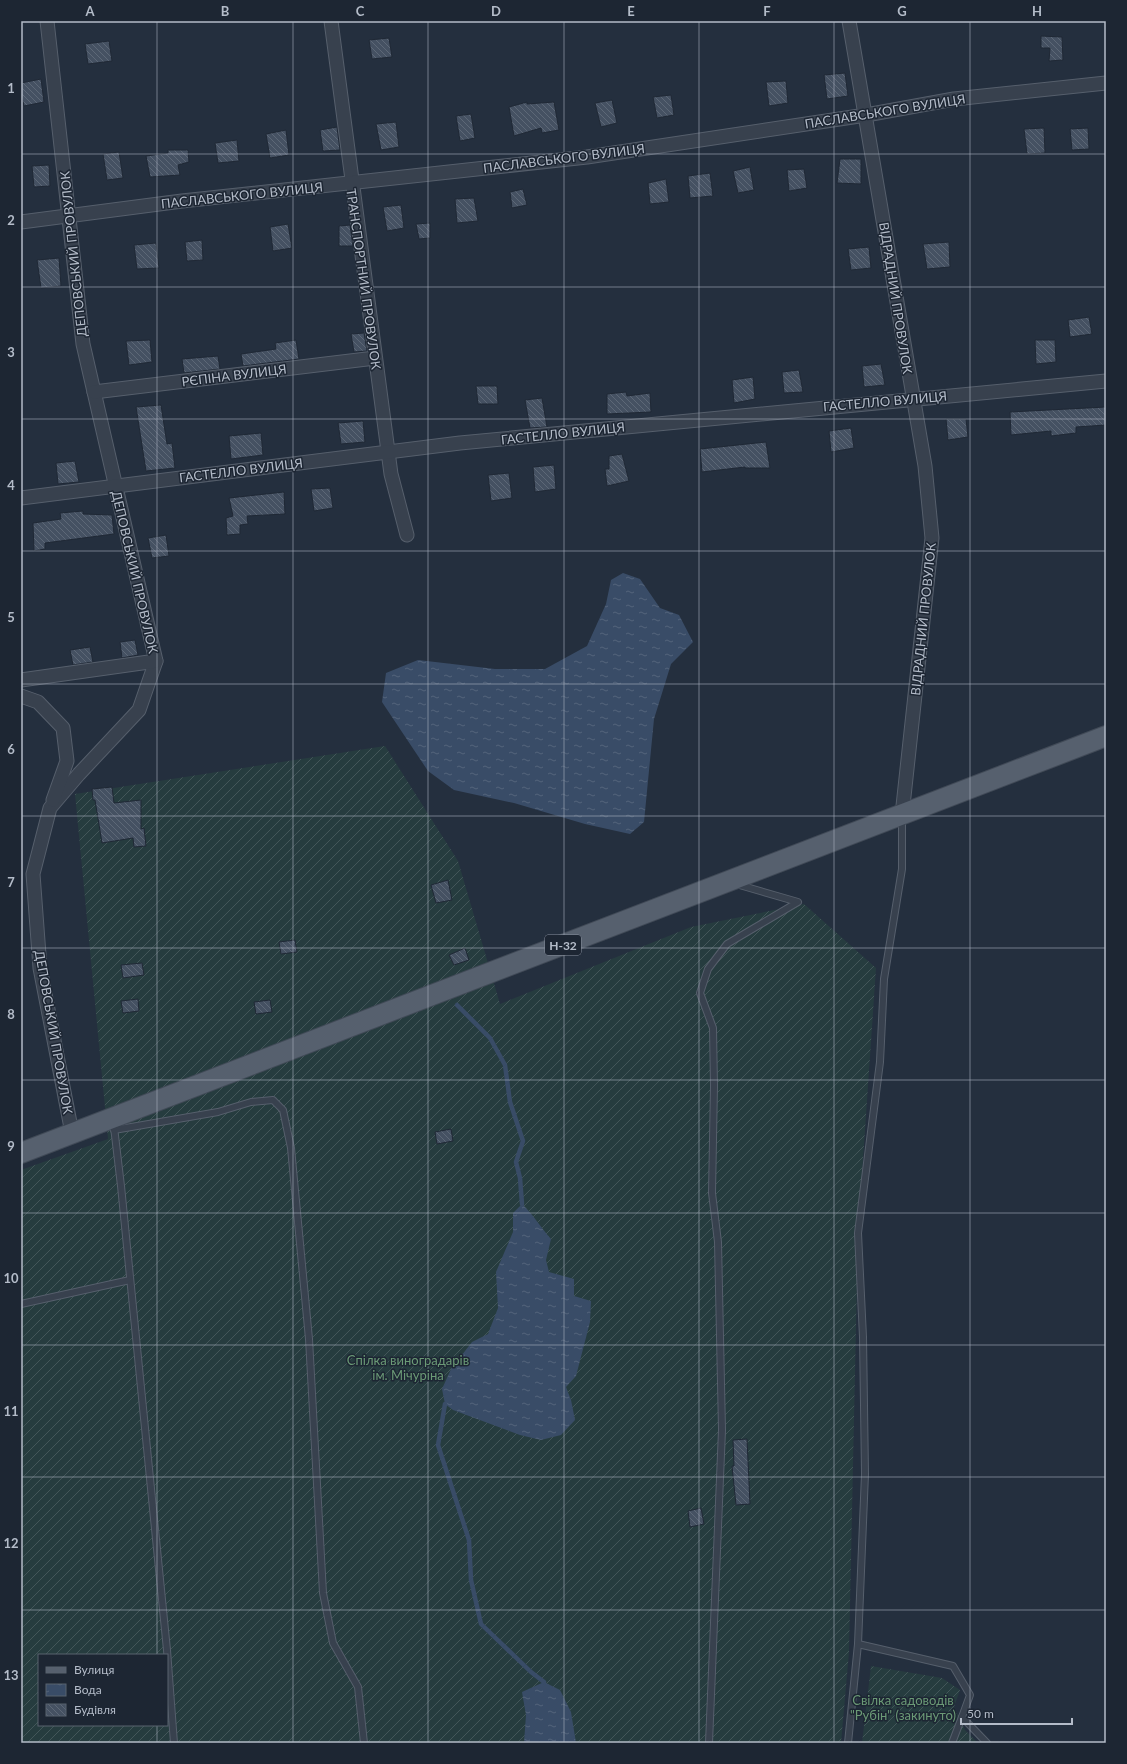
<svg xmlns="http://www.w3.org/2000/svg" width="1127" height="1764" viewBox="0 0 1127 1764" font-family="Lato,sans-serif">
<defs>
<pattern id="garden-furrows" width="10" height="10" patternUnits="userSpaceOnUse"><rect width="10" height="10" fill="#263c3f"/><path d="M-1 1l2-2M0 10L10 0M9 11l2-2" fill="none" stroke="#435659"/></pattern>
<pattern id="water-ripples" width="26" height="14" patternUnits="userSpaceOnUse"><rect width="26" height="14" fill="#394c67"/><path d="M2 4q2-2 4 0t4 0M15 11q2-2 4 0t4 0" fill="none" stroke="#53647b"/></pattern>
<pattern id="building-back-hatch" width="6" height="6" patternUnits="userSpaceOnUse"><rect width="6" height="6" fill="#455162"/><path d="M-1 5l2 2M0 0l6 6M5-1l2 2" fill="none" stroke="#5d6877"/></pattern>
</defs>
<rect width="100%" height="100%" fill="#242f3e"/>
<g fill="url(#garden-furrows)" fill-rule="evenodd">
<path d="M385,746L458,861L500,1004L691,927L804,904L876,968L858,1233L849,1652L841,1743H21V1170L108,1139L75,794ZM39,1655H167V1725H39Z"/>
<polygon points="871,1666 942,1678 960,1690 954,1707 965,1730 978,1743 862,1743"/>
</g>
<g fill="url(#water-ripples)">
<polygon points="623,573 640,579 660,608 679,615 693,642 671,664 654,719 644,822 630,834 585,824 514,803 454,790 428,771 382,702 386,673 418,660 495,669 545,669 587,646 606,604 611,580"/>
<path d="M522,1204C533,1214 541,1228 551,1239L546,1260L549,1272L574,1279V1296L591,1301L590,1322L576,1376L566,1387L571,1400L575,1420L561,1435L541,1440L520,1435L453,1410L445,1404L442,1389L451,1369L472,1342L488,1334L498,1308L496,1272L513,1232V1213Z"/>
<polygon points="544,1682 560,1690 571,1712 576,1743 524,1743 526,1715 522,1692"/>
</g>
<g fill="none" stroke-linecap="round" stroke-linejoin="round">
<g stroke="#394c67" stroke-width="4.5">
<polyline points="457,1005 490,1038 505,1065 510,1102 523,1141 516,1162 520,1178 522,1204"/>
<polyline points="445,1404 438,1445 469,1540 471,1580 481,1624 531,1672 544,1682"/>
</g>
</g>
<g fill="url(#building-back-hatch)" stroke="#1f2835">
<polygon points="1041,36 1062,37 1063,60 1049,61 1050,48 1041,48"/>
<polygon points="389,38 392,57 372,59 369,40"/>
<polygon points="109,41 112,61 88,64 85,44"/>
<polygon points="845,73 848,96 827,99 824,75"/>
<polygon points="41,79 44,102 24,106 21,94 21,83"/>
<polygon points="786,81 788,103 769,106 766,82"/>
<polygon points="671,95 674,115 657,118 653,97"/>
<polygon points="612,100 617,123 601,127 595,103"/>
<polygon points="527,102 527,104 554,102 559,130 542,133 541,128 514,136 509,107"/>
<polygon points="471,114 475,138 460,141 456,116"/>
<polygon points="396,122 399,147 381,150 376,124"/>
<polygon points="337,127 340,150 323,151 320,130"/>
<polygon points="1044,128 1045,153 1027,154 1024,129"/>
<polygon points="1088,128 1089,149 1072,150 1070,129"/>
<polygon points="286,130 289,155 270,158 266,134"/>
<polygon points="237,140 239,161 218,163 215,143"/>
<polygon points="168,150 188,150 189,162 178,165 180,175 150,177 146,156 168,153"/>
<polygon points="119,152 123,178 107,180 103,154"/>
<polygon points="840,159 861,159 861,184 837,183"/>
<polygon points="49,165 50,186 34,187 32,166"/>
<polygon points="750,167 754,190 738,193 733,171"/>
<polygon points="804,169 807,188 789,191 787,170"/>
<polygon points="710,173 713,196 690,198 688,176"/>
<polygon points="666,179 669,202 650,204 648,183"/>
<polygon points="523,189 527,205 512,208 510,192"/>
<polygon points="474,198 478,221 457,223 455,199"/>
<polygon points="401,205 404,228 387,231 383,207"/>
<polygon points="430,223 430,238 419,239 416,224"/>
<polygon points="288,224 292,248 273,251 270,227"/>
<polygon points="350,225 353,246 339,246 339,226"/>
<polygon points="202,240 203,260 187,261 185,242"/>
<polygon points="949,242 950,267 927,269 923,244"/>
<polygon points="156,243 159,268 137,269 134,245"/>
<polygon points="869,247 871,268 851,270 848,249"/>
<polygon points="59,258 61,286 41,288 37,260"/>
<polygon points="1089,317 1092,334 1070,337 1068,320"/>
<polygon points="364,333 367,351 354,352 351,334"/>
<polygon points="150,340 152,362 129,365 126,341"/>
<polygon points="296,340 299,359 243,366 241,354 276,349 275,343"/>
<polygon points="1035,340 1055,340 1056,362 1036,364"/>
<polygon points="218,356 220,369 184,373 182,359"/>
<polygon points="881,364 885,385 864,387 862,366"/>
<polygon points="799,370 803,392 784,393 782,372"/>
<polygon points="753,377 755,399 734,403 732,380"/>
<polygon points="476,386 497,386 498,404 478,404"/>
<polygon points="626,392 627,396 650,393 651,412 607,414 607,394"/>
<polygon points="542,398 547,427 530,428 525,400"/>
<polygon points="161,405 167,444 172,443 175,468 146,471 136,407"/>
<polygon points="1106,407 1106,425 1076,427 1076,433 1051,436 1051,431 1011,435 1010,412"/>
<polygon points="946,419 966,419 968,437 948,440"/>
<polygon points="363,421 365,442 341,444 338,423"/>
<polygon points="851,428 854,448 831,452 829,431"/>
<polygon points="261,433 263,455 231,459 229,436"/>
<polygon points="766,442 770,468 745,468 745,467 702,472 700,449"/>
<polygon points="622,454 629,481 607,486 605,469 609,469 609,456"/>
<polygon points="75,461 79,482 58,484 56,463"/>
<polygon points="554,465 556,489 535,492 533,467"/>
<polygon points="509,473 512,498 491,501 488,475"/>
<polygon points="330,488 333,508 314,511 311,489"/>
<polygon points="284,492 285,514 247,516 248,524 240,525 240,534 227,535 226,518 233,516 229,498"/>
<polygon points="83,511 83,514 112,515 114,534 45,543 45,549 34,551 33,523 61,519 60,513"/>
<polygon points="166,535 169,556 152,558 148,538"/>
<polygon points="135,640 138,655 122,658 120,642"/>
<polygon points="90,647 93,662 73,665 70,650"/>
<polygon points="112,787 114,803 141,800 141,829 144,828 146,846 134,847 133,838 102,843 95,800 93,800 92,789"/>
<polygon points="448,880 452,900 436,903 431,885"/>
<polygon points="295,940 297,952 281,954 279,942"/>
<polygon points="465,948 469,960 454,965 449,955"/>
<polygon points="142,963 144,975 123,978 121,965"/>
<polygon points="138,999 139,1011 123,1013 121,1001"/>
<polygon points="270,1000 272,1012 256,1014 254,1002"/>
<polygon points="451,1129 453,1141 437,1144 435,1132"/>
<polygon points="747,1439 750,1504 736,1505 732,1466 734,1466 733,1440"/>
<polygon points="701,1508 704,1524 690,1527 688,1511"/>
</g>
<g fill="none" stroke-linecap="round" stroke-linejoin="round">
<defs>
<g id="service">
<polyline points="114,1127 121,1186 167,1650 174,1743"/>
<polyline points="114,1130 218,1112 251,1102 273,1100 283,1110 291,1148 309,1339 323,1593 333,1643 358,1687 364,1743"/>
<polyline points="21,1304 130,1280"/>
<polyline points="858,1644 953,1666 970,1695 962,1717 987,1743"/>
<polyline points="709,1743 722,1430 718,1242 712,1193 714,1086 713,1028 700,993 708,969 727,944 798,902 736,884"/>
<polyline points="848,1743 858,1644 865,1474 863,1337 858,1233 880,1062 884,979 902,869 902,819"/>
<polyline points="952,1743 962,1717"/>
</g>
<g id="minor">
<polyline points="47,21 83,344 156,661 139,710 79,774 50,808 33,874 40,968 72,1133"/>
<polyline points="331,21 391,474 407,535"/>
<polyline points="849,21 925,466 932,538 902,815"/>
<polyline points="21,222 182,201 587,157 866,115 954,99 1106,83"/>
<polyline points="94,392 375,358"/>
<polyline points="21,498 460,443 1106,381"/>
<polyline points="21,680 156,661"/>
<polyline points="21,696 38,702 63,728 67,761 53,800"/>
</g>
<polyline id="primary" points="21,1153 1106,736"/>
</defs>
<use href="#service" stroke="#565f6c" stroke-width="8"/>
<use href="#minor" stroke="#565f6c" stroke-width="15"/>
<use href="#primary" stroke="#414a57" stroke-width="22"/>
<use href="#service" stroke="#38414e" stroke-width="6"/>
<use href="#minor" stroke="#38414e" stroke-width="13"/>
<use href="#primary" stroke="#56606e" stroke-width="20"/>
</g>
<path fill="none" stroke="#b4bcc9" stroke-width="1" stroke-opacity="0.55" d="M157,21V1655M293,21V1743M428,21V1743M564,21V1743M699,21V1743M834,21V1743M970,21V1743M21,154H1106M21,287H1106M21,419H1106M21,551H1106M21,684H1106M21,816H1106M21,948H1106M21,1080H1106M21,1213H1106M21,1345H1106M21,1477H1106M21,1610H1106M157,1725V1743"/>
<g text-anchor="middle" dominant-baseline="central" stroke-width="3" stroke-linejoin="round" paint-order="stroke">
<rect fill="#1d2633" stroke="#878f9c" stroke-width="1" x="545" y="935" width="36" height="20" rx="3"/>
<g font-size="12" font-weight="bold" fill="#b4bcc9">
<text x="563" y="945">Н-32</text>
</g>
<g font-size="13" fill="#b4bcc9" stroke="#1d2633">
<text transform="translate(885 111) rotate(-9)">ПАСЛАВСЬКОГО ВУЛИЦЯ</text>
<text transform="translate(564 158) rotate(-7)">ПАСЛАВСЬКОГО ВУЛИЦЯ</text>
<text transform="translate(242 195) rotate(-6)">ПАСЛАВСЬКОГО ВУЛИЦЯ</text>
<text transform="translate(73 254) rotate(-96)">ДЕПОВСЬКИЙ ПРОВУЛОК</text>
<text transform="translate(364 279) rotate(82)">ТРАНСПОРТНИЙ ПРОВУЛОК</text>
<text transform="translate(896 298) rotate(81)">ВІДРАДНИЙ ПРОВУЛОК</text>
<text transform="translate(234 375) rotate(-7)">РЄПІНА ВУЛИЦЯ</text>
<text transform="translate(885 401) rotate(-5)">ГАСТЕЛЛО ВУЛИЦЯ</text>
<text transform="translate(563 433) rotate(-6)">ГАСТЕЛЛО ВУЛИЦЯ</text>
<text transform="translate(241 470) rotate(-7)">ГАСТЕЛЛО ВУЛИЦЯ</text>
<text transform="translate(135 572) rotate(77)">ДЕПОВСЬКИЙ ПРОВУЛОК</text>
<text transform="translate(923 619) rotate(-84)">ВІДРАДНИЙ ПРОВУЛОК</text>
<text transform="translate(54 1032) rotate(80)">ДЕПОВСЬКИЙ ПРОВУЛОК</text>
</g>
<g font-size="13" fill="#6b9a76" stroke="#1d2633">
<text x="408" y="1360">Спілка виноградарів<tspan x="408" dy="15">ім. Мічуріна</tspan></text>
<text x="903" y="1700">Свілка садоводів<tspan x="903" dy="15">"Рубін" (закинуто)</tspan></text>
</g>
</g>
<rect width="1127" height="1764" fill="none" stroke="#1d2633" stroke-width="44"/>
<rect x="38" y="1654" width="130" height="72" fill="#1d2633" stroke="#59626f"/>
<rect x="46" y="1667" width="20" height="6" fill="#56606e" stroke="#59626f"/>
<text x="74" y="1674" font-size="12" fill="#b4bcc9">Вулиця</text>
<rect x="46" y="1684" width="20" height="12" fill="url(#water-ripples)" stroke="#59626f"/>
<text x="74" y="1694" font-size="12" fill="#b4bcc9">Вода</text>
<rect x="46" y="1704" width="20" height="12" fill="url(#building-back-hatch)" stroke="#59626f"/>
<text x="74" y="1714" font-size="12" fill="#b4bcc9">Будівля</text>
<path d="M961 1718v6h111v-6" fill="none" stroke="#b4bcc9" stroke-width="2"/>
<text x="967" y="1718" font-size="12" fill="#b4bcc9" stroke="#1d2633" stroke-width="3" paint-order="stroke">50 m</text>
<rect x="22" y="22" width="1083" height="1720" fill="none" stroke="#b4bcc9" stroke-width="1.5"/>
<g font-size="13" text-anchor="middle" font-weight="bold" fill="#b4bcc9">
<text x="90" y="16">A</text>
<text x="225" y="16">B</text>
<text x="360" y="16">C</text>
<text x="496" y="16">D</text>
<text x="631" y="16">E</text>
<text x="767" y="16">F</text>
<text x="902" y="16">G</text>
<text x="1037" y="16">H</text>
<text x="11" y="93">1</text>
<text x="11" y="225">2</text>
<text x="11" y="357">3</text>
<text x="11" y="490">4</text>
<text x="11" y="622">5</text>
<text x="11" y="754">6</text>
<text x="11" y="887">7</text>
<text x="11" y="1019">8</text>
<text x="11" y="1151">9</text>
<text x="11" y="1283">10</text>
<text x="11" y="1416">11</text>
<text x="11" y="1548">12</text>
<text x="11" y="1680">13</text>
</g>
</svg>
